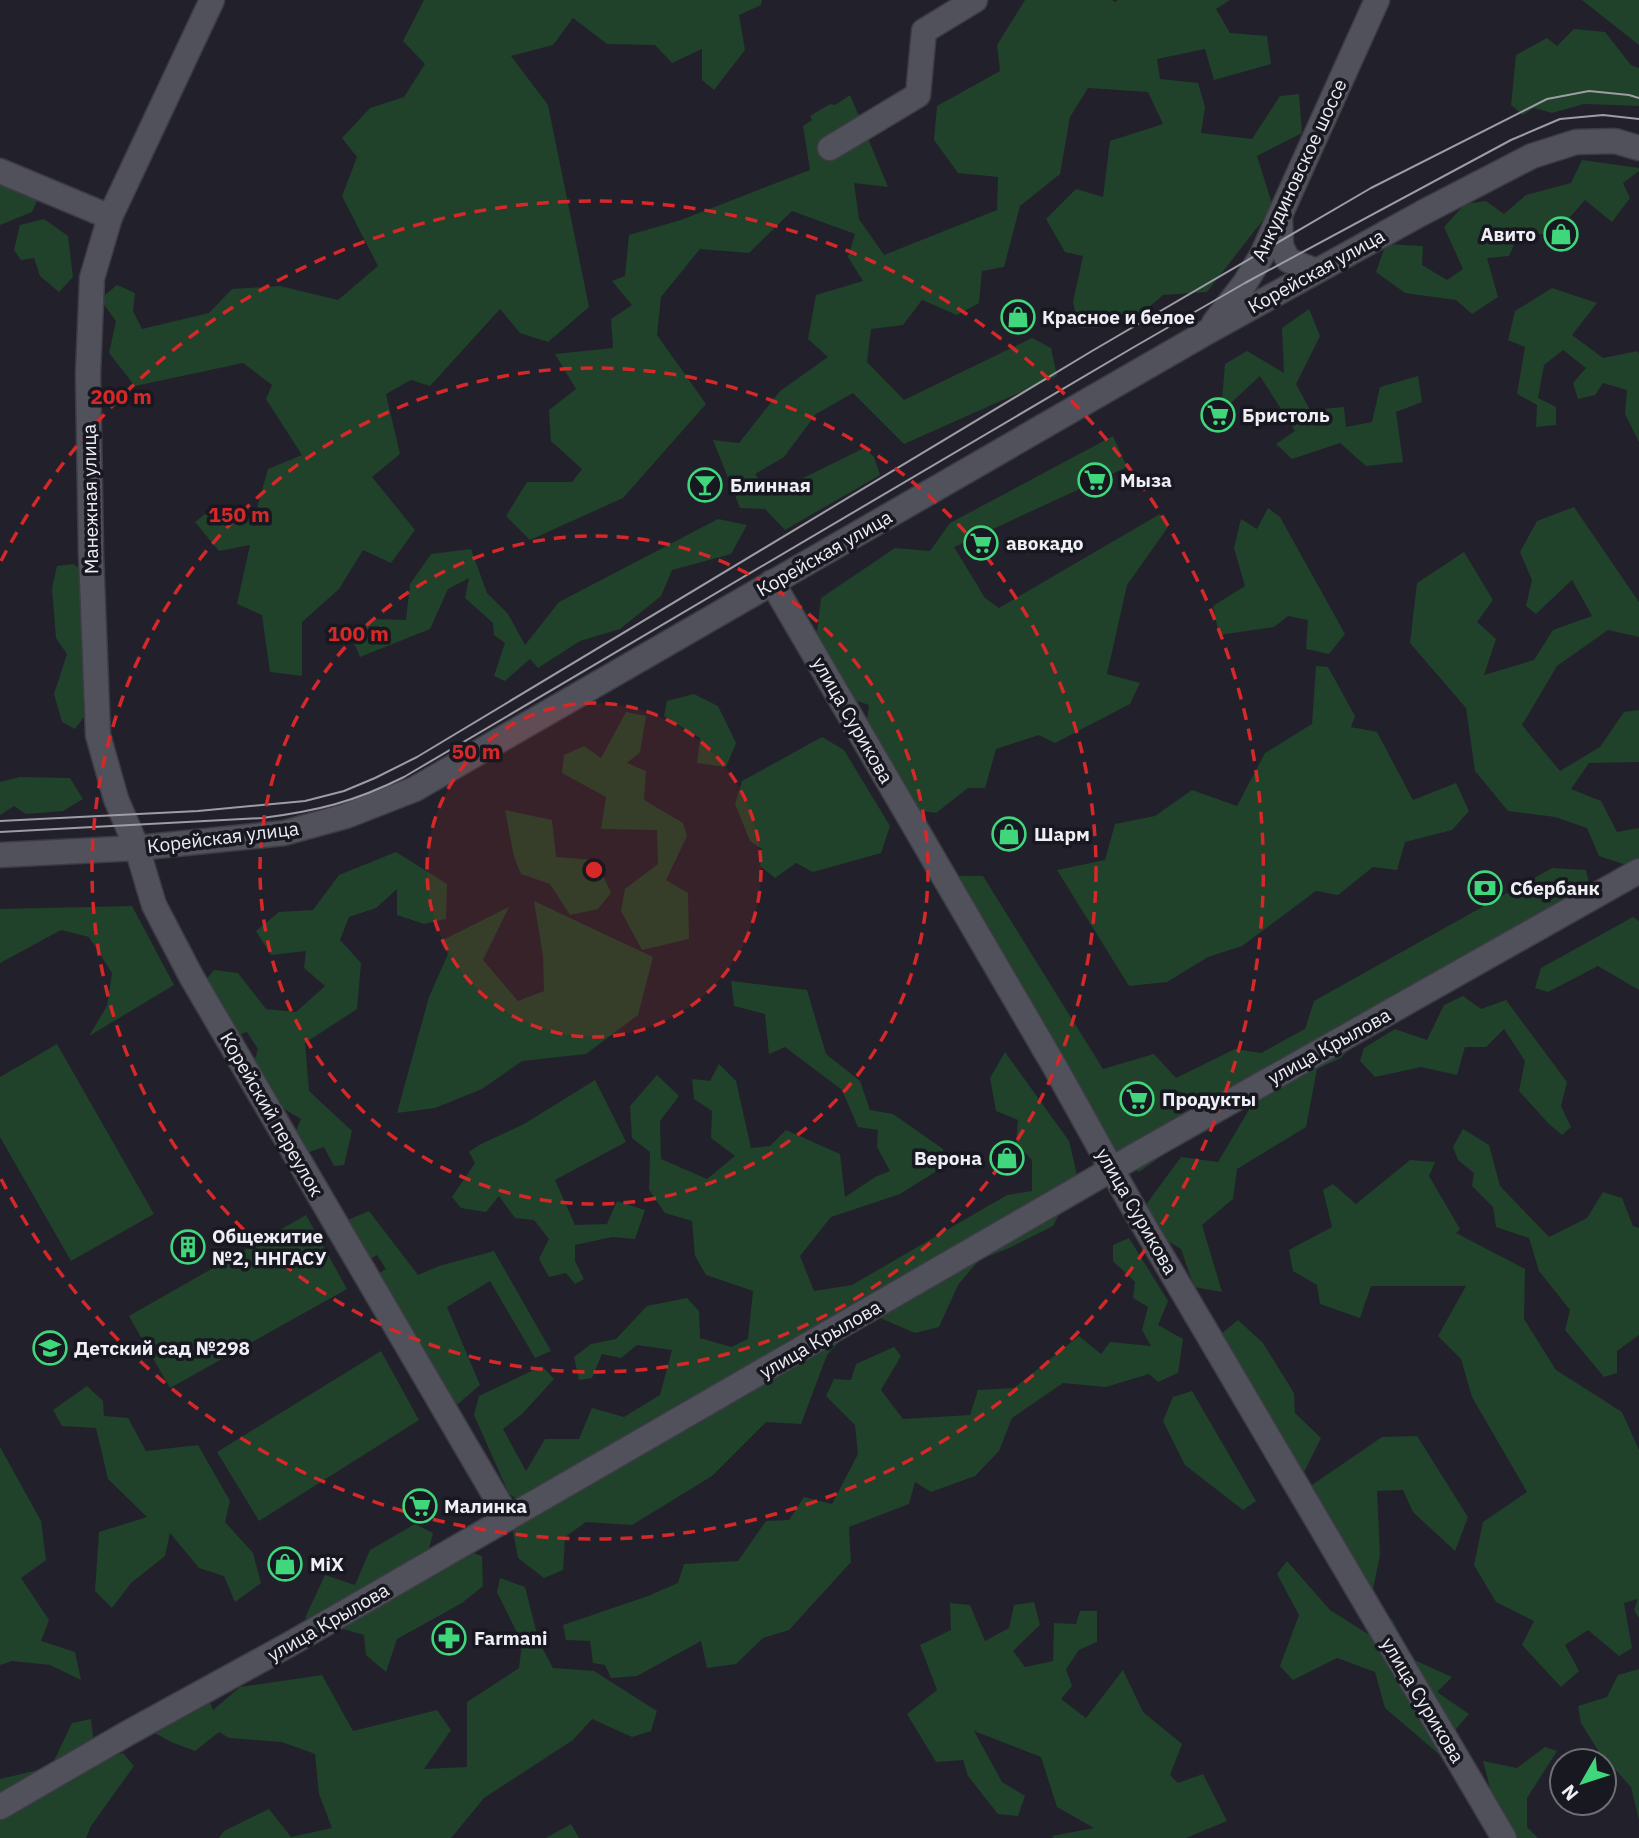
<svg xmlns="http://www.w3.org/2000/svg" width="1639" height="1838" viewBox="0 0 1639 1838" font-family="'IBM Plex Sans',sans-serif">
<rect width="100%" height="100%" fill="#22212b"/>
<g fill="#20412a">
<polygon points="424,0 762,0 761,5 739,15 745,50 714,90 702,80 702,49 672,63 655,45 607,44 573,18 553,45 511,56 548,105 589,307 548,342 520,333 500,309 430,386 411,380 386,394 400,454 372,477 415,530 391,563 363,550 339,589 302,622 302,676 270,672 262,615 237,604 250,545 219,551 195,522 214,507 254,519 268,469 302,455 266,399 272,385 243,363 135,386 109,353 116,321 100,299 117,285 135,293 133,311 142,329 209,313 232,289 280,286 338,300 378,266 342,196 357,157 342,138 370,108 404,97 425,64 403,41"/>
<polygon points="1025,0 1112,0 1115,2 1118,0 1230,0 1216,9 1230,33 1267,36 1271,64 1214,80 1205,49 1157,59 1160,79 1198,83 1205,107 1201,133 1252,139 1280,96 1299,94 1302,133 1257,156 1273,207 1207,292 1163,295 1140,315 1125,313 1098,328 1079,328 1073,302 1083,256 1065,252 1046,219 1076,189 1103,197 1110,141 1163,124 1148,92 1088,88 1070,117 1060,174 1020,206 1004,267 982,271 979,303 957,315 922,300 903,325 871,329 867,362 904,400 1032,338 1051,348 1057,376 904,444 853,393 816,414 784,457 755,474 771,494 864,448 874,457 880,475 785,530 765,509 740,508 713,440 739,443 780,391 828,357 808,339 816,295 863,281 848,257 855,234 792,211 749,253 700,249 661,297 657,335 706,404 623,498 530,540 506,516 527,482 572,482 582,469 551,441 549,410 576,389 555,354 613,348 611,319 632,305 612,281 625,276 629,235 681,220 810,170 803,126 812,120 810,116 830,104 835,105 850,95 858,114 864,116 860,119 888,187 854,183 859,219 884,255 997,210 998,177 958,173 934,140 937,106 1000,71 997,45"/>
<polygon points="1582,0 1639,0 1639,45"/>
<polygon points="1574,29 1605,32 1631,65 1639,68 1639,106 1584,104 1552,113 1534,108 1523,115 1511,105 1516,55 1547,38 1557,46"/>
<polygon points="1582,160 1639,168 1639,171 1623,183 1630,198 1612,222 1585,200 1555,234 1519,234 1509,256 1487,258 1498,297 1472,314 1456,300 1405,293 1376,272 1386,244 1423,246 1422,265 1447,280 1463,269 1444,227 1465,204 1486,201 1504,214 1526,195 1571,183"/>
<polygon points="0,180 38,198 32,212 0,225"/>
<polygon points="44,219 68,236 73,277 59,292 40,276 34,258 21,260 14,250 20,225"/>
<polygon points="1552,288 1597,303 1572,335 1603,358 1638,351 1639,354 1639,442 1625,414 1627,390 1603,383 1595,395 1578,399 1573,383 1586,368 1563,350 1544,365 1538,398 1556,407 1556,425 1536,427 1537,405 1517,394 1525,347 1508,340 1515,311"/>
<polygon points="1309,309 1320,336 1296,384 1310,410 1344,407 1346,427 1372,422 1380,387 1418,376 1422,402 1396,412 1403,462 1366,466 1340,443 1292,459 1276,444 1295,431 1260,376 1221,412 1225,364 1247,351 1284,373 1282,328"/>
<polygon points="1113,436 1127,467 954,547 985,598 999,608 1160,514 1168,527 1127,585 1107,674 1140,683 1130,704 1055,743 1039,735 996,749 985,788 968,788 936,813 903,808 862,755 869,705 832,692 813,663 821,598 895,548 930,551 950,523"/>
<polygon points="1574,507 1639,602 1639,637 1608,630 1557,666 1522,725 1560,771 1600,747 1624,712 1639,710 1639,762 1589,763 1571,789 1601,801 1617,832 1639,828 1639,869 1599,856 1587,828 1555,817 1508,811 1475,771 1466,708 1410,643 1417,583 1464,552 1493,600 1477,622 1496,639 1484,675 1534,660 1553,630 1592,616 1572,580 1536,614 1526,606 1532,580 1520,552 1537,521"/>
<polygon points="1268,508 1280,517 1345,634 1329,654 1306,649 1308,620 1288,616 1274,627 1219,635 1213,606 1245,586 1234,548 1241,519 1257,529"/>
<polygon points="718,519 747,525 731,554 672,570 661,596 620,629 580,641 538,668 530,659 505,681 494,676 505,643 494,635 493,623 465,598 469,578 448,589 430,629 360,657 352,638 373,619 406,620 410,584 431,554 471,549 487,593 508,614 525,645 559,602"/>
<polygon points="74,564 82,572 84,717 75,729 62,722 54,694 67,654 56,638 52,588 57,566"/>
<polygon points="1316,666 1328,667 1355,716 1351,727 1377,732 1413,800 1456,783 1469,811 1452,830 1405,842 1397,870 1373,867 1338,895 1316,891 1242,946 1208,957 1167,982 1129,986 1057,870 1105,860 1115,824 1155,816 1192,790 1237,806 1265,753 1312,724"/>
<polygon points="694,694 718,706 736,743 726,767 697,763 700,738 664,716 667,701"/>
<polygon points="626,712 646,716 640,752 627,763 646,771 644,800 683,823 687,836 666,880 688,893 689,939 642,950 621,911 625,889 658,864 657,830 601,829 606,797 562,773 564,755 584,746 601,758"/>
<polygon points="822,737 844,750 890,826 881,853 813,872 796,863 775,878 760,866 762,849 750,841 735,804 742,781"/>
<polygon points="20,777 70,778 83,799 63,811 26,814 14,806 0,815 0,782"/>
<polygon points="505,810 552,820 556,857 596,860 611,893 598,909 570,915 550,884 521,874 514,857"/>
<polygon points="396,852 447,884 446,919 424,924 397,915 397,889 376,908 349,917 340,940 361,963 357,1009 305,1043 309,1091 352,1131 344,1165 334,1166 324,1147 303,1154 294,1136 301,1119 274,1103 252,1069 258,1049 247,1032 232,1037 197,990 214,970 238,973 266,1009 296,1012 325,986 304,968 306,951 271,955 256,931 279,912 313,910 339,875"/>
<polygon points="1552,868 1586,870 1594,906 1359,1039 1341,1058 1317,1069 1306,1127 1237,1169 1233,1199 1202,1225 1222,1292 1194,1287 1181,1249 1134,1221 1181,1157 1218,1162 1250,1108 1222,1112 1182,1098 1181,1142 1139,1172 1081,1130 1068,1100 1032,1055 1029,1028 952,876 983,876 1103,1069 1154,1054 1176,1078 1235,1049 1261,1053 1305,1029 1314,1001"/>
<polygon points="534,901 653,957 638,1015 586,1054 522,1061 482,1089 435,1108 397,1113 429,997 448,954 441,941 509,907 483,960 518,1001 544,991 543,956"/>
<polygon points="132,906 174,985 89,1036 107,1006 112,973 89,937 61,930 0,963 0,909"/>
<polygon points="1633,917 1639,921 1639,990 1598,966 1548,992 1535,988 1541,968"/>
<polygon points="731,981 807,990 826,1054 860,1081 870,1110 893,1114 943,1149 943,1167 900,1194 831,1217 800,1256 814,1291 852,1285 1007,1195 1032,1191 1032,1160 1016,1143 1018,1120 996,1111 990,1078 1005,1052 1069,1141 1078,1179 1053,1226 1009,1248 979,1260 958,1285 939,1327 915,1333 880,1318 852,1328 827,1355 801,1424 766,1422 712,1476 632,1525 586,1522 565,1537 563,1570 544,1578 518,1558 512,1527 537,1512 509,1494 474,1415 479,1396 542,1366 554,1379 522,1414 503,1429 526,1471 545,1439 579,1439 592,1408 624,1417 660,1395 672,1350 637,1345 621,1358 602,1354 592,1378 579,1380 574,1357 591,1344 616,1339 647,1306 687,1298 699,1311 700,1338 731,1347 748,1339 753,1291 706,1275 695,1256 692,1221 665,1213 649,1190 650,1152 632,1138 630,1106 657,1075 679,1096 660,1121 661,1159 707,1179 735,1156 711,1138 712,1111 694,1099 692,1079 710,1081 719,1064 736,1081 751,1148 770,1146 786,1130 840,1154 845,1197 875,1177 890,1171 877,1147 878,1130 858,1127 842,1090 785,1047 769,1054 765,1014 734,1006"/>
<polygon points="1463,996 1481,1009 1506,1000 1567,1082 1561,1106 1571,1127 1562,1135 1549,1124 1519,1091 1525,1061 1504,1029 1486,1047 1465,1047 1457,1075 1421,1067 1375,1077 1360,1061 1364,1048 1395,1029 1427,1040 1444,1005"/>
<polygon points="57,1044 154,1214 71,1261 0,1137 0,1077"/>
<polygon points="595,1080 626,1142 555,1180 575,1225 607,1224 617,1201 645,1210 635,1239 612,1237 575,1245 575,1261 584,1279 575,1284 566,1273 549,1277 539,1259 549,1239 534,1220 515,1218 499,1196 486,1212 461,1208 452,1197 475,1163 469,1152 479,1145 524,1124"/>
<polygon points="1463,1129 1489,1145 1500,1186 1549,1237 1587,1218 1603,1192 1622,1198 1633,1226 1639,1228 1639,1335 1617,1351 1617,1373 1604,1377 1565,1330 1570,1310 1539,1271 1529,1238 1496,1227 1493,1207 1472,1186 1474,1173 1458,1160 1453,1147"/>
<polygon points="1410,1160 1435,1162 1429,1176 1460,1229 1456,1233 1525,1269 1524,1319 1556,1370 1622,1412 1639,1450 1639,1618 1634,1610 1638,1599 1624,1603 1632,1648 1619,1656 1588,1630 1565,1645 1579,1671 1561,1687 1522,1645 1534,1621 1496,1602 1474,1565 1483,1522 1527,1492 1472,1397 1461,1359 1438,1336 1466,1286 1371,1286 1360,1318 1320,1304 1317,1285 1293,1271 1289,1250 1332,1227 1323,1190 1333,1184 1356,1204"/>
<polygon points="369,1211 418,1275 439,1266 494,1251 551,1351 535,1358 490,1281 447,1307 480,1385 452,1409 375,1276 386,1269 377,1255 366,1262 343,1222"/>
<polygon points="306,1215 347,1289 170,1388 129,1316"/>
<polygon points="1129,1238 1168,1301 1158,1325 1183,1339 1178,1373 1158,1382 1149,1374 1106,1387 1063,1383 1012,1418 999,1451 975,1476 931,1492 915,1482 909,1504 849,1527 851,1562 789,1630 763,1638 736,1664 707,1668 701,1641 637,1676 611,1678 605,1665 593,1663 590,1641 566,1640 563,1625 648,1596 678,1583 684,1564 738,1561 766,1521 789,1520 804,1497 832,1504 858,1454 855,1425 826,1396 834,1379 851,1380 856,1364 894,1347 901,1356 881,1390 903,1419 970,1415 978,1390 1014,1388 1079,1336 1101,1354 1110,1342 1151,1346 1142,1330 1148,1307 1133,1298 1135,1282 1113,1261 1113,1245"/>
<polygon points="1238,1320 1263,1343 1294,1393 1295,1413 1321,1438 1302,1476 1205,1347"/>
<polygon points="381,1351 419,1420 259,1521 217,1452"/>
<polygon points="87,1386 103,1401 104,1416 128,1418 146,1451 198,1445 230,1501 225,1522 253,1553 261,1583 235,1602 224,1576 199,1568 170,1533 165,1556 131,1583 112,1608 95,1591 99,1532 147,1517 108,1479 96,1428 62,1426 53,1410"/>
<polygon points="1192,1391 1256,1501 1243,1510 1185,1465 1163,1421 1173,1397"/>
<polygon points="1417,1436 1468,1517 1455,1551 1413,1512 1403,1490 1377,1491 1380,1555 1372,1594 1342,1588 1322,1536 1309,1487 1382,1437"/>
<polygon points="0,1447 41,1521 46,1560 21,1578 49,1620 41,1641 75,1652 81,1680 50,1665 12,1661 0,1665"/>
<polygon points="415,1524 433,1533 428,1552 464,1550 482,1556 483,1586 462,1603 397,1639 386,1672 366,1655 364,1635 305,1618 325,1575 355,1585 370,1550"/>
<polygon points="1287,1561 1330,1610 1368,1634 1392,1619 1412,1659 1452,1677 1437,1692 1469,1714 1455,1730 1470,1762 1447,1761 1385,1708 1375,1672 1337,1658 1293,1680 1280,1666 1299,1615 1277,1574"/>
<polygon points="500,1578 525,1587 539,1642 553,1668 594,1671 657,1711 651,1731 632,1737 592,1719 573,1740 484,1798 451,1838 219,1838 224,1831 269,1809 291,1837 332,1828 319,1794 315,1754 282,1742 229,1738 219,1732 195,1751 171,1742 137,1723 148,1708 201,1679 213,1710 240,1687 322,1675 353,1731 437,1710 451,1730 424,1769 467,1767 467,1702 519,1668 522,1643 497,1592"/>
<polygon points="1034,1602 1040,1625 1013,1651 1025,1667 1053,1661 1054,1623 1076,1624 1080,1611 1097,1611 1097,1642 1079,1650 1066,1669 1072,1686 1061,1699 1086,1718 1123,1670 1143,1712 1182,1744 1170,1775 1178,1783 1203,1774 1227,1821 1186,1838 1054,1838 1052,1836 1094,1828 1057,1807 1041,1757 974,1731 1002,1782 1025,1796 1018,1816 998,1814 968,1776 963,1760 936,1762 907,1714 937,1690 920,1645 951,1630 950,1603 970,1605 985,1641 1009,1628 1014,1605"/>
<polygon points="1639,1669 1639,1820 1631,1787 1599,1752 1581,1723 1578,1706 1607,1697 1618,1675"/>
<polygon points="91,1719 96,1762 123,1753 134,1766 91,1826 86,1838 0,1838 0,1779 51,1767 72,1723"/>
<polygon points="1545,1747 1557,1751 1527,1798 1527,1827 1538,1838 1517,1838 1516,1834 1494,1803 1483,1761 1517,1768"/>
<polygon points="571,1824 579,1838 546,1838"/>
</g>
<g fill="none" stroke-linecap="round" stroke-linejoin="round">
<defs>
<g id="minor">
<polyline points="212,0 110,217 92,278 88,374 91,554 98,735 116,799 137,848 154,905 191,976 508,1518"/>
<polyline points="830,148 918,95 924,31 975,0"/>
<polyline points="0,171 110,217"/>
<polyline points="1280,219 1281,246 1288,260 1316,271"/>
<polyline points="1214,323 1245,283 1262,255 1377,0"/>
<polyline points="772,582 1055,1067 1130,1202 1504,1838"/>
<polyline points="0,855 137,848 284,833 346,816 415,789 1207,332 1422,213 1532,156 1576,142 1615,141 1639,148"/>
<polyline points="0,1807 128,1733 290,1644 1138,1154 1639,871"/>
</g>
</defs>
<use href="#minor" stroke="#3d3c45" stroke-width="27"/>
<use href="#minor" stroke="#51515c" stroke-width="24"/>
<g stroke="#9e9da5" stroke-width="2">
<polyline points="0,821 198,811 305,801 344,791 375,778 417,757 1092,351 1371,188 1547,99 1589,91 1629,95 1639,98"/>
<path d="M0,832L262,818C317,811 354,802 404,777L1134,347L1245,283L1511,140L1560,119L1603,115L1639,119"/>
</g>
</g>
<circle cx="594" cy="870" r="167" fill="#d62828" fill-opacity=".12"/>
<g fill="none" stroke="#d62828" stroke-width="3.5" stroke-dasharray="12 9">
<circle cx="594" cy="870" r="167"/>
<circle cx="594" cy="870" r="334"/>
<circle cx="594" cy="870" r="502"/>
<path d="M1 561A669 669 0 1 1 1 1179"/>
</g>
<defs>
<symbol id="shop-ring" viewBox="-11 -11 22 22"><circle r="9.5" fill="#181821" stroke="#40d77c" stroke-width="1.5"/><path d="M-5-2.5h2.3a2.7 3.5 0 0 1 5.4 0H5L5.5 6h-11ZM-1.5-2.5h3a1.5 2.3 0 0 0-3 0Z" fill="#40d77c"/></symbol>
<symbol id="supermarket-ring" viewBox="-11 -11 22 22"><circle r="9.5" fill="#181821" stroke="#40d77c" stroke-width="1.5"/><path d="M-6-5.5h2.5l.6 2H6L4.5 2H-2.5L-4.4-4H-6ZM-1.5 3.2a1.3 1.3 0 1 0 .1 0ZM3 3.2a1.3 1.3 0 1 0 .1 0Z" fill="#40d77c"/></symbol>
<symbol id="bar-ring" viewBox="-11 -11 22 22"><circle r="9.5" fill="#181821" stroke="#40d77c" stroke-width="1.5"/><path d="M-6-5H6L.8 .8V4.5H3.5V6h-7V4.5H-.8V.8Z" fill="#40d77c"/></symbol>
<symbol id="bank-ring" viewBox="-11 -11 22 22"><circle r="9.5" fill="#181821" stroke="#40d77c" stroke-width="1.5"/><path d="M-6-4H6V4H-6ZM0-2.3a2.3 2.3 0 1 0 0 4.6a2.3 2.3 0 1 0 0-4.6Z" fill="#40d77c"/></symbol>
<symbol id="building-ring" viewBox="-11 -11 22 22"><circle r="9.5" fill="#181821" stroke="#40d77c" stroke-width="1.5"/><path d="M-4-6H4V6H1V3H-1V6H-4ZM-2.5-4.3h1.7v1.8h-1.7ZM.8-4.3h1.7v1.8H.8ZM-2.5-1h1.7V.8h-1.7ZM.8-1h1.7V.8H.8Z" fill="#40d77c"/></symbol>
<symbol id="school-ring" viewBox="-11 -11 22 22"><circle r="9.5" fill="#181821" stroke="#40d77c" stroke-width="1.5"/><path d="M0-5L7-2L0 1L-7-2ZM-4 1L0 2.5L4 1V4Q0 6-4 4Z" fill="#40d77c"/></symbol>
<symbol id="pharmacy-ring" viewBox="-11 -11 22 22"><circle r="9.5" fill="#181821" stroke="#40d77c" stroke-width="1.5"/><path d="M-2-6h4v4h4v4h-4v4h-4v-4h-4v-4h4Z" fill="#40d77c"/></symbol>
</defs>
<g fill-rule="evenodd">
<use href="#shop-ring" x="1542" y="215" width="38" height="38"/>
<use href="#shop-ring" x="999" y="298" width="38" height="38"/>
<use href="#supermarket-ring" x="1199" y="396" width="38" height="38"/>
<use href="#supermarket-ring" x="1076" y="461" width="38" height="38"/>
<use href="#bar-ring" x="686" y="466" width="38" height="38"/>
<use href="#supermarket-ring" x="962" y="524" width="38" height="38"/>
<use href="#shop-ring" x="990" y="815" width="38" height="38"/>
<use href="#bank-ring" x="1466" y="869" width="38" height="38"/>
<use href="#supermarket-ring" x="1118" y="1080" width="38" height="38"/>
<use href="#shop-ring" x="988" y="1139" width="38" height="38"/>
<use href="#building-ring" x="169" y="1228" width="38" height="38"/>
<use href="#school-ring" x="31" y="1329" width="38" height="38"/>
<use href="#supermarket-ring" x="401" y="1487" width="38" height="38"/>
<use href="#shop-ring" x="266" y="1545" width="38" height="38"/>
<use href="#pharmacy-ring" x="430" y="1619" width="38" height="38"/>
</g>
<g text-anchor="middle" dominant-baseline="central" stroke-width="7" stroke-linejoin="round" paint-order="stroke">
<g font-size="19" fill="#efeef5" stroke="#181821">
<text transform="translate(1299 170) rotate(-65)">Анкудиновское шоссе</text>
<text transform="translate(1316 271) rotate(-29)">Корейская улица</text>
<text transform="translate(90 499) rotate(-91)">Манежная улица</text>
<text transform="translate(824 553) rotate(-30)">Корейская улица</text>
<text transform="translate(853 720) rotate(60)">улица Сурикова</text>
<text transform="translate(223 837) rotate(-7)">Корейская улица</text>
<text transform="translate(1329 1046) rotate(-29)">улица Крылова</text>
<text transform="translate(272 1114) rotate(60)">Корейский переулок</text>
<text transform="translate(1137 1211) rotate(60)">улица Сурикова</text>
<text transform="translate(820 1339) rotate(-30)">улица Крылова</text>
<text transform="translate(328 1622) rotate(-30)">улица Крылова</text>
<text transform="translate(1423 1700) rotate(59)">улица Сурикова</text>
</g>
<g font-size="19" font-weight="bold" fill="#efeef5" stroke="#181821" text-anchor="start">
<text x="1536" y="234" text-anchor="end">Авито</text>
<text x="1042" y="317">Красное и белое</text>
<text x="1242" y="415">Бристоль</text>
<text x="1120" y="480">Мыза</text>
<text x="730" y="485">Блинная</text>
<text x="1006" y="543">авокадо</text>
<text x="1034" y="834">Шарм</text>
<text x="1510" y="888">Сбербанк</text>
<text x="1162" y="1099">Продукты</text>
<text x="982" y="1158" text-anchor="end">Верона</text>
<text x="212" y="1236">Общежитие<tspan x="212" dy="22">№2, ННГАСУ</tspan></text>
<text x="74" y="1348">Детский сад №298</text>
<text x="444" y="1506">Малинка</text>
<text x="310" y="1564">MiX</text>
<text x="474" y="1638">Farmani</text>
</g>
</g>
<circle cx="594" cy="870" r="10" fill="#d62828" stroke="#181821" stroke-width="3.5"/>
<g font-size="21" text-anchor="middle" font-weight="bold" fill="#d62828" stroke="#181821" stroke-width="7" stroke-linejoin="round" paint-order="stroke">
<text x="121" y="404">200 m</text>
<text x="239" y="522">150 m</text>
<text x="358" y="641">100 m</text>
<text x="476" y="759">50 m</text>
</g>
<g transform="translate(1583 1782) rotate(231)"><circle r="33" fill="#181821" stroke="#6e6e76" stroke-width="2"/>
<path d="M0-5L12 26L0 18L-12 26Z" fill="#40d77c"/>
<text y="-10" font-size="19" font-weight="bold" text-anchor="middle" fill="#efeef5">N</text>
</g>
</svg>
